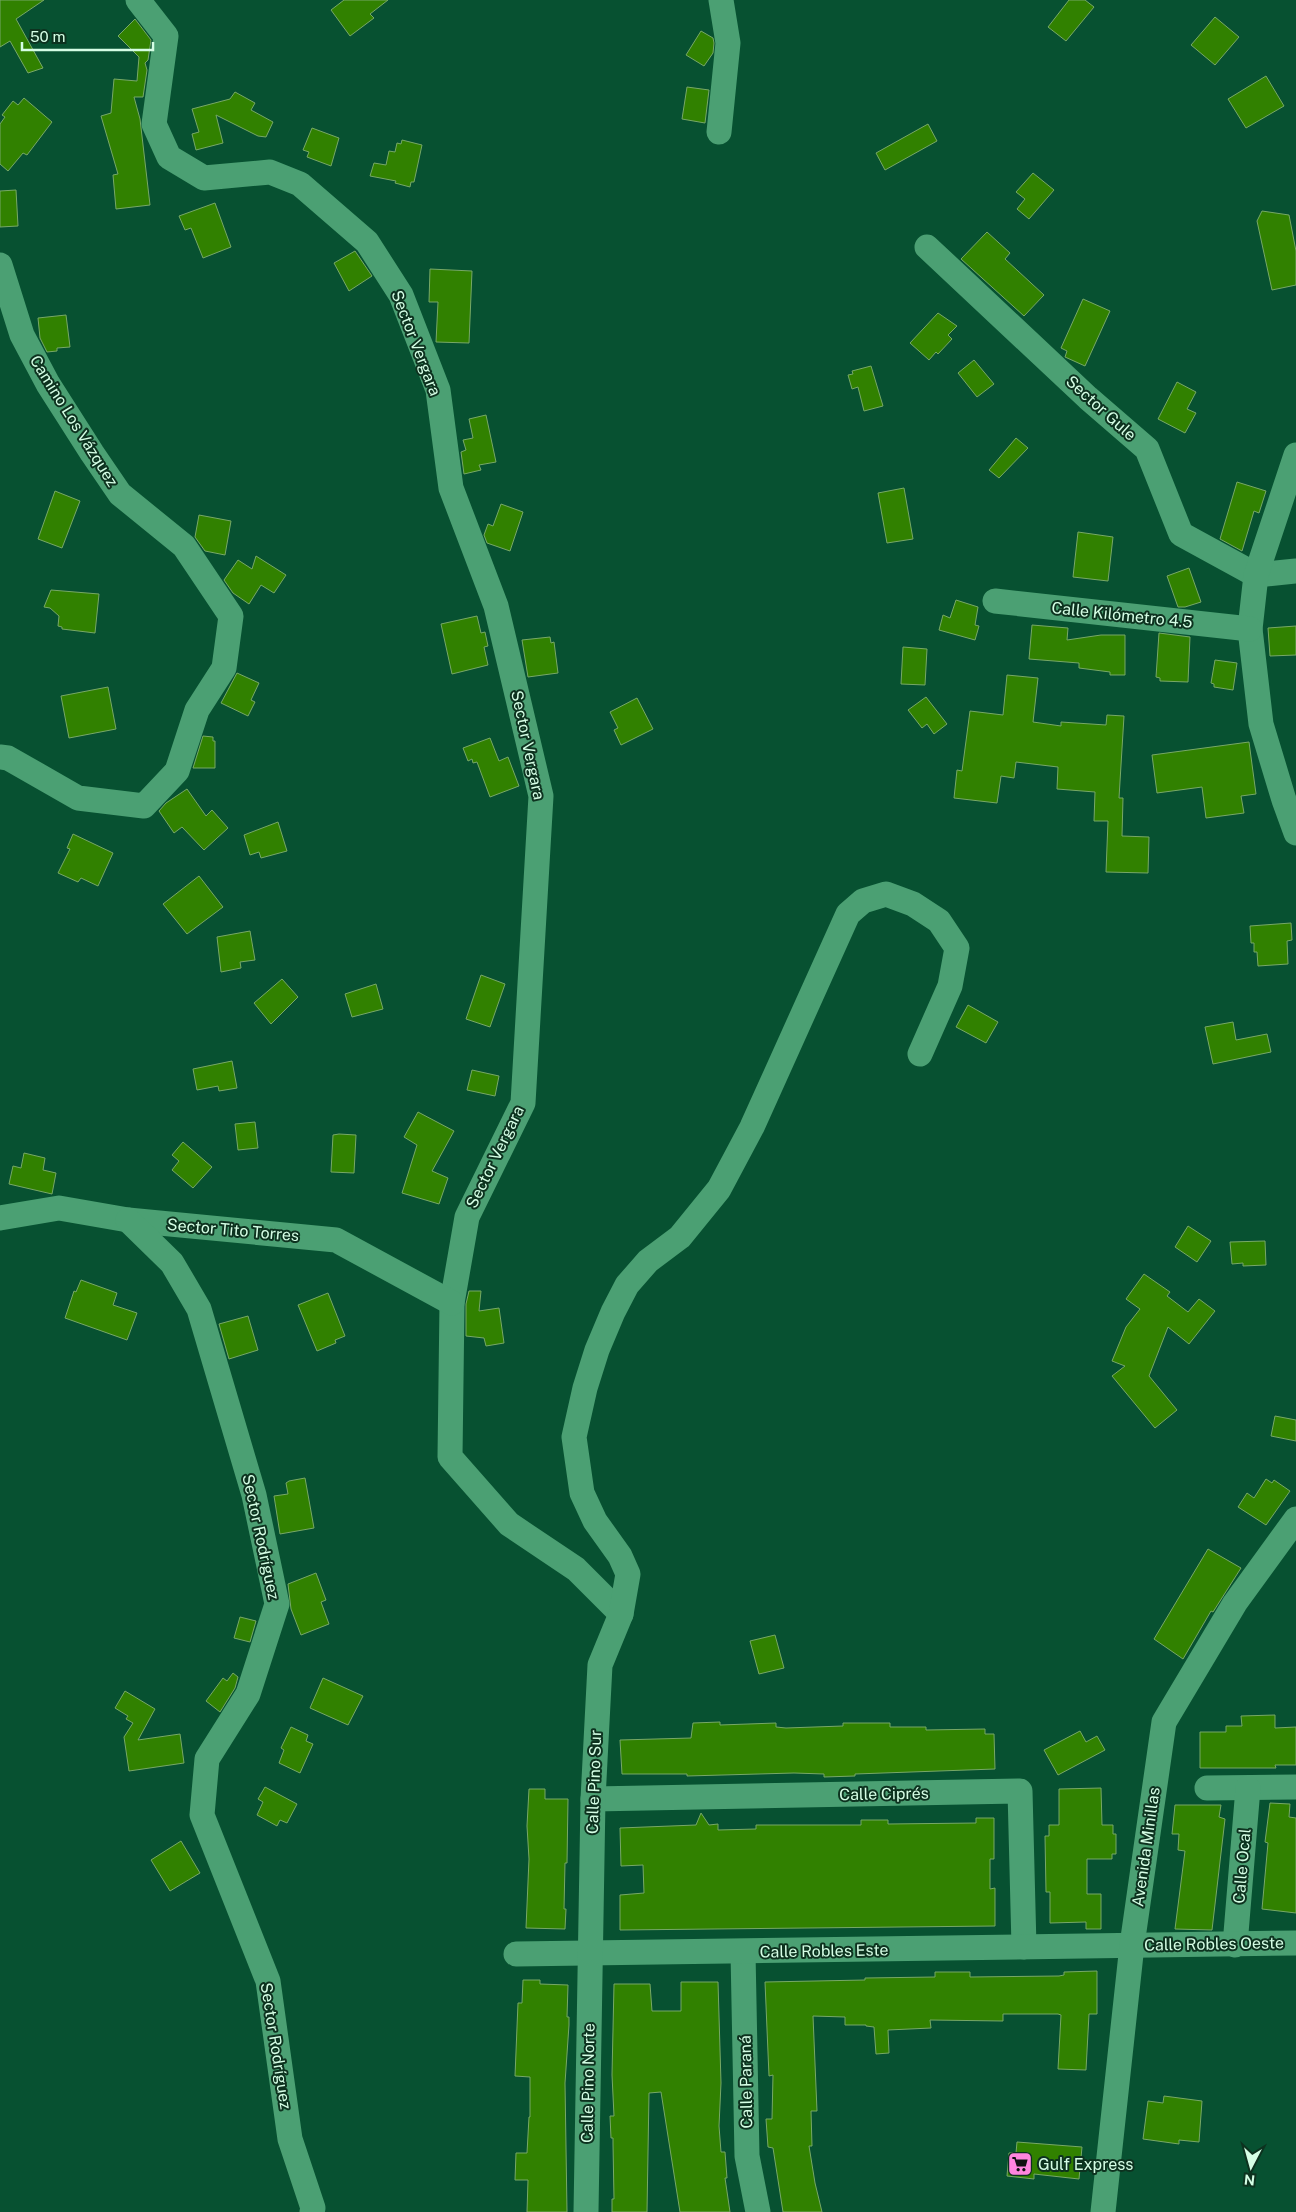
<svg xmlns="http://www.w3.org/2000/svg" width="1296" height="2212" viewBox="0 0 1296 2212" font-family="'Public Sans',sans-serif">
<rect width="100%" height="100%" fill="#075131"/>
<g fill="#318100" stroke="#77a867">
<polygon points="0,0 44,0 16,19 43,68 28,73 10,41 0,47"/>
<polygon points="344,0 388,0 370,14 374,18 350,36 331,10"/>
<polygon points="1069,0 1085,0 1094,7 1066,41 1048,27"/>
<polygon points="1215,17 1239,37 1215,65 1191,45"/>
<polygon points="135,19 151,40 148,60 145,63 147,70 143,97 134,97 140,119 150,205 116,209 113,175 118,174 101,116 111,113 114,79 137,81 139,57 118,36"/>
<polygon points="701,31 713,38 714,43 713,53 704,66 686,55"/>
<polygon points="1266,76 1284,106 1246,128 1228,99"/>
<polygon points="687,87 709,90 705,123 682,119"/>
<polygon points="235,92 255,103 251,110 273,122 266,137 258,136 216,115 223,143 196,150 192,134 199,132 192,109 230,99"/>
<polygon points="24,98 52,122 27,155 23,153 8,171 0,164 0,124 5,117 2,115 13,101 18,105"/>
<polygon points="928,124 937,141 885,170 876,153"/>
<polygon points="312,128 339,138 331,166 307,157 309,152 303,150"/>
<polygon points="402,140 422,145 414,182 411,182 410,187 395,183 396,181 370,176 374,163 386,165 389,151 395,152 397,143 401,144"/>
<polygon points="1033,173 1054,190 1029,219 1017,209 1025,199 1016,192"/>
<polygon points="16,190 18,226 0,227 0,191"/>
<polygon points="215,203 231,247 203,258 191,228 185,230 179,216"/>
<polygon points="1262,211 1289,215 1296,251 1296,285 1272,290 1257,221"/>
<polygon points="987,232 1010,253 1005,259 1044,295 1024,316 961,259"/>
<polygon points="355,251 372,276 349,291 334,263"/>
<polygon points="430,269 472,271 469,343 436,342 438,302 429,302"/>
<polygon points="1083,299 1110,311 1085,366 1065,357 1067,351 1061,348"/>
<polygon points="938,313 957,326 948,335 952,339 938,354 936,352 929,360 910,343"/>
<polygon points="66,315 70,347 57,348 57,351 47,352 40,338 38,318"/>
<polygon points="974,360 994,384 977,397 958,373"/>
<polygon points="871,366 883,406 864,411 858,387 852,389 848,375 853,374 852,371"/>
<polygon points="1177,382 1196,392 1187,409 1196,413 1185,433 1158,419"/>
<polygon points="486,415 496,462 479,465 481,470 464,474 461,452 466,450 463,440 473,438 469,419"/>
<polygon points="1016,438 1028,448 999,478 989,470"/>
<polygon points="1237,482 1266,491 1259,513 1254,511 1242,551 1220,539"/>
<polygon points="904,488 913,539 887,543 878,493"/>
<polygon points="55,491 80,501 62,548 38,539"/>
<polygon points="501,504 523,512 510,551 487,543 484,535 488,524 493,526"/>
<polygon points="199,515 231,521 225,555 205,551 195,537"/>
<polygon points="1078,532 1113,537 1108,581 1073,577"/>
<polygon points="256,556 286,575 274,593 261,585 249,604 233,593 224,580 238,560 252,569"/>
<polygon points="1189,568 1201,602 1185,607 1178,607 1167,576"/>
<polygon points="51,590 99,594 95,633 62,629 62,627 58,626 59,616 50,608 44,607"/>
<polygon points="956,600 978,607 975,625 979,626 975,640 939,630 943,615 950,618"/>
<polygon points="477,616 481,633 485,632 488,646 484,647 488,665 452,674 441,624"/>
<polygon points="1032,625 1068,628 1067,640 1101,635 1125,635 1125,675 1110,675 1110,672 1079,668 1079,663 1029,659"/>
<polygon points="1296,626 1296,655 1270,656 1268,628"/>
<polygon points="1159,633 1190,637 1188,682 1160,681 1160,678 1156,677"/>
<polygon points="550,637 551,643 554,642 558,673 528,677 522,640"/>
<polygon points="903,647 927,649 925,685 901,684"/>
<polygon points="1215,660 1237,663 1233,690 1214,687 1214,684 1211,683"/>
<polygon points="237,673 259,683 251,700 255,702 248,716 221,703"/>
<polygon points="1007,675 1038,678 1033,722 1061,726 1061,722 1106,725 1107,715 1124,716 1119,798 1123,798 1122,836 1149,837 1148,873 1106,872 1108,821 1094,821 1095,792 1057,789 1058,767 1016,762 1014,778 1001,776 997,803 954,798 957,770 962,771 970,711 1003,715"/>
<polygon points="108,687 116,729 69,738 61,696"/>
<polygon points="926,697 947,724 934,734 927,724 922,728 908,710"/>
<polygon points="637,698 653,729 621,745 614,730 618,728 610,712"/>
<polygon points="203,736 213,737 213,741 215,741 215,768 193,768"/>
<polygon points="490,738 499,761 508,757 519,786 490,797 477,762 473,763 472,759 468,761 463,748"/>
<polygon points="1249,742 1256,794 1241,796 1244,813 1206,818 1202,787 1157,793 1152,755"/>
<polygon points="187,789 206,816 212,810 228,828 204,850 182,827 174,833 159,811 166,803"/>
<polygon points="278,822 287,851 261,858 259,852 250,855 244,835"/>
<polygon points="73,834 113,853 98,886 81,878 78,882 58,873 70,849 67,848"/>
<polygon points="199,876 223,907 187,934 163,904"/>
<polygon points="1291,923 1292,940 1287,941 1288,964 1258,966 1257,952 1254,952 1254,943 1251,943 1250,926"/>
<polygon points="250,931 255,960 240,962 241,968 221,972 217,937"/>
<polygon points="481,975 505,984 490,1027 466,1019"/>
<polygon points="282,979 298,997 271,1024 254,1003"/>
<polygon points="376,984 383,1009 352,1017 345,994"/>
<polygon points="968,1005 998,1022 986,1043 956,1027"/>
<polygon points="1233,1022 1236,1040 1267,1034 1271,1052 1213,1064 1205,1027"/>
<polygon points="232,1061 237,1088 219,1091 218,1086 197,1090 193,1069"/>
<polygon points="472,1070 499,1076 495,1096 467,1090"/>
<polygon points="418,1112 454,1131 432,1171 448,1178 439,1204 402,1193 417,1145 404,1137"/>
<polygon points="255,1122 258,1148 238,1150 235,1124"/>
<polygon points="339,1134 356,1135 354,1173 331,1172 333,1135"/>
<polygon points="183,1142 212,1167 193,1188 172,1170 179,1161 172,1155"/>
<polygon points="24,1153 45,1158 43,1170 56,1173 52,1194 9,1184 13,1166 21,1168"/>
<polygon points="1188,1226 1211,1241 1197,1262 1175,1247"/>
<polygon points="1265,1241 1266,1265 1243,1266 1243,1263 1232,1264 1230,1242"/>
<polygon points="1144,1274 1170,1292 1167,1296 1188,1312 1199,1299 1215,1311 1189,1344 1168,1327 1149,1376 1177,1410 1155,1428 1112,1376 1125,1366 1112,1361 1126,1327 1140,1309 1126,1299"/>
<polygon points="81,1280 117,1293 113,1305 137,1313 127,1340 65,1318 74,1291 76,1292"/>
<polygon points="469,1291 481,1291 479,1311 499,1308 504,1343 486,1346 484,1338 466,1336 466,1304"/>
<polygon points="328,1293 345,1336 335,1340 336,1343 317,1351 298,1305"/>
<polygon points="248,1316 258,1350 229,1359 219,1324"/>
<polygon points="1275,1416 1296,1420 1296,1441 1271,1436"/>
<polygon points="305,1478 314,1528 280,1534 274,1496 288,1494 286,1483 289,1481"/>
<polygon points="1266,1479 1272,1483 1274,1480 1290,1491 1266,1525 1238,1507 1247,1493 1254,1498"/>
<polygon points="1208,1549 1241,1568 1213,1612 1211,1611 1183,1659 1154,1639"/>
<polygon points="316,1573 326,1600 321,1602 329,1624 301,1635 291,1609 288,1584"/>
<polygon points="240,1617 256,1621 250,1642 234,1638"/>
<polygon points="775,1635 784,1668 759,1674 750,1641"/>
<polygon points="233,1673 238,1677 235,1688 220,1712 206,1701 223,1678 227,1681"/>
<polygon points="323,1678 363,1696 348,1725 310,1708"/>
<polygon points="125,1691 155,1709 138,1740 180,1734 184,1763 129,1771 124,1737 133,1723 126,1719 128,1716 115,1708"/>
<polygon points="1275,1715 1275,1728 1296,1727 1296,1765 1275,1765 1276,1768 1200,1768 1200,1732 1226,1732 1226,1726 1242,1726 1241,1716"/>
<polygon points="720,1722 720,1725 776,1723 776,1727 786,1728 843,1726 843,1723 890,1723 890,1727 926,1727 926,1730 985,1729 985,1734 994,1734 995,1769 855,1774 855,1776 824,1777 824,1774 794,1773 687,1776 687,1774 622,1774 620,1740 691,1738 693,1723"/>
<polygon points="291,1727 308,1735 306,1741 313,1744 300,1773 279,1763 284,1750 281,1748"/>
<polygon points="1080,1731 1086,1742 1097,1736 1105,1750 1058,1775 1044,1750"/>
<polygon points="265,1787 297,1804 287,1823 280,1820 277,1826 257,1815 263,1802 258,1799"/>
<polygon points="1101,1788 1102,1825 1113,1825 1113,1834 1116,1834 1116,1854 1112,1854 1112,1859 1087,1859 1087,1894 1101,1894 1101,1929 1086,1929 1086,1922 1050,1923 1050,1892 1046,1892 1045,1836 1049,1836 1049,1825 1059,1825 1059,1789"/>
<polygon points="529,1789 545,1789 545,1799 568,1799 567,1863 565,1863 564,1909 566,1909 565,1929 526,1928 529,1859 527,1826"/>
<polygon points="1270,1803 1290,1804 1289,1817 1296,1818 1296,1913 1262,1909 1268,1843 1265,1842"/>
<polygon points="1175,1805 1221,1805 1219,1817 1225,1819 1212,1930 1175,1929 1185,1851 1178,1850 1179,1834 1172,1834"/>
<polygon points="701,1813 709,1825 718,1824 718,1830 756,1829 756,1825 861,1825 861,1820 888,1820 888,1824 976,1823 976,1818 994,1818 994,1859 990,1859 990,1889 995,1888 995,1926 620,1930 620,1895 644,1893 643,1865 621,1866 620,1828 696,1825"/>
<polygon points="181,1841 200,1873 170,1891 151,1860"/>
<polygon points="1097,1971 1097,2014 1089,2014 1086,2070 1058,2069 1061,2015 1058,2014 1003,2014 1003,2021 930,2020 931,2028 888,2030 889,2053 876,2054 874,2027 866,2026 866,2025 845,2025 845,2017 813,2016 817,2111 811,2111 812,2146 809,2146 815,2183 822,2212 783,2212 773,2148 768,2147 766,2119 772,2119 773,2075 769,2076 765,1982 865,1980 865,1978 935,1977 935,1972 970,1972 970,1977 1059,1976 1064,1975 1064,1972"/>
<polygon points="523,1980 540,1980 540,1984 568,1985 567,2017 569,2017 569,2025 565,2083 567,2212 527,2212 528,2180 515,2180 516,2153 527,2153 529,2117 530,2117 530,2077 515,2076 518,2003 522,2003"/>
<polygon points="681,1982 718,1982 721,2083 719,2126 721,2152 725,2152 727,2178 725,2178 730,2212 680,2212 661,2092 649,2093 647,2212 612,2212 612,2199 614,2199 613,2144 613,2138 611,2138 610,2116 614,2116 612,2075 614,1984 650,1984 652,2011 681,2011"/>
<polygon points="1164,2096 1202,2101 1199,2142 1179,2140 1179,2144 1143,2139 1148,2101 1163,2103"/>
<polygon points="1017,2142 1082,2147 1079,2179 1034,2174 1034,2179 1007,2176 1009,2153 1016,2153"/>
</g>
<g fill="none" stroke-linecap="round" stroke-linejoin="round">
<g stroke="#4ba073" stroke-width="25">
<polyline points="138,0 166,36 154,124 169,157 204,178 270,172 300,184 367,242 401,295 438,390 451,488 496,606 541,796 523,1103 467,1217 452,1303 450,1457 509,1524 576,1569 621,1614"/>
<polyline points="719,132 728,43 721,0"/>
<polyline points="927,247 1088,398 1147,449 1181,534 1256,575 1296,571"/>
<polyline points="0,265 22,335 48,384 92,453 120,494 184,546 231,616 224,668 197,710 177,771 144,806 78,798 8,758 0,757"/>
<polyline points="1296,455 1256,575 1250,629 1261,724 1284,800 1296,833"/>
<polyline points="995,601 1250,629"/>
<polyline points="0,1218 59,1208 128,1220 336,1240 452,1303"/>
<polyline points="128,1220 172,1263 199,1309 254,1495 277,1604 248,1694 207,1759 202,1815 268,1981 290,2139 313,2208 312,2212"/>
<polyline points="1207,1788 1296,1787"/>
<polyline points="593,1799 1020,1791 1024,1947"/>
<polyline points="1235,1945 1248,1788"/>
<polyline points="743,1952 747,2156 758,2212"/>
<polyline points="516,1954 1296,1943"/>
<polyline points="586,2212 593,1799 600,1665 621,1614 628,1574 620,1556 595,1521 582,1493 574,1437 585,1388 597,1350 613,1312 627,1285 648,1261 680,1237 719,1189 752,1127 848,914 863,901 886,894 913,904 939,921 957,948 950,986 920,1054"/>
<polyline points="1103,2212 1132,1945 1164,1722 1235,1603 1296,1519"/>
</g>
</g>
<defs>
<symbol id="supermarket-square" viewBox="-11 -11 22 22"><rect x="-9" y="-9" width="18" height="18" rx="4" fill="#ff85de" stroke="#0d321f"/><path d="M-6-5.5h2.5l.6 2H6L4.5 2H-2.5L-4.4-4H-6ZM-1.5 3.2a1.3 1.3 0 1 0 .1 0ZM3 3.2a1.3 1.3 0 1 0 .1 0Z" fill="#111"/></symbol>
</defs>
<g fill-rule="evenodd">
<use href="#supermarket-square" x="1006" y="2150" width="28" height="28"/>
</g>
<g text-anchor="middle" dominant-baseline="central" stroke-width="4" stroke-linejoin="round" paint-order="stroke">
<g font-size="16" fill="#d5fee5" stroke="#0d321f">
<text transform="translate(416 343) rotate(69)">Sector Vergara</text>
<text transform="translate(1101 408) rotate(42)">Sector Gule</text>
<text transform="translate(74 421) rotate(58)">Camino Los Vázquez</text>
<text transform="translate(1122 615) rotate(6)">Calle Kilómetro 4.5</text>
<text transform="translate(528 745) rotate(78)">Sector Vergara</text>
<text transform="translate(495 1157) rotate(-64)">Sector Vergara</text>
<text transform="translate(233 1230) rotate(5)">Sector Tito Torres</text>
<text transform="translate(261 1537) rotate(78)">Sector Rodríguez</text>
<text transform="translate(594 1782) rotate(-88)">Calle Pino Sur</text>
<text transform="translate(884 1794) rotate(-1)">Calle Ciprés</text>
<text transform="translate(1146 1847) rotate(-82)">Avenida Minillas</text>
<text transform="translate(1242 1866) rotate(-85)">Calle Ocal</text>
<text transform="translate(1214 1944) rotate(-1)">Calle Robles Oeste</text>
<text transform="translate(824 1951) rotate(-1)">Calle Robles Este</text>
<text transform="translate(276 2046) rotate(81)">Sector Rodríguez</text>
<text transform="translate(746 2082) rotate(-91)">Calle Paraná</text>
<text transform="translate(588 2083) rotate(-89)">Calle Pino Norte</text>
</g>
<g font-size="16" fill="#d5fee5" stroke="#0d321f" text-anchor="start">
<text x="1038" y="2164">Gulf Express</text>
</g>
</g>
<g transform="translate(1251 2167) rotate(186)" stroke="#0d321f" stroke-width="4" paint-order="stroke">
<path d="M0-4L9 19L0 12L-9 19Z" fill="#d5fee5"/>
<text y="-8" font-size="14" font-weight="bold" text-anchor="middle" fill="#d5fee5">N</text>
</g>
<path d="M22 42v8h131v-8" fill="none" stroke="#d5fee5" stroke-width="2.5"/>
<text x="30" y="42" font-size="15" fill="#d5fee5" stroke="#0d321f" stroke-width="4" paint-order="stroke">50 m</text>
</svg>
